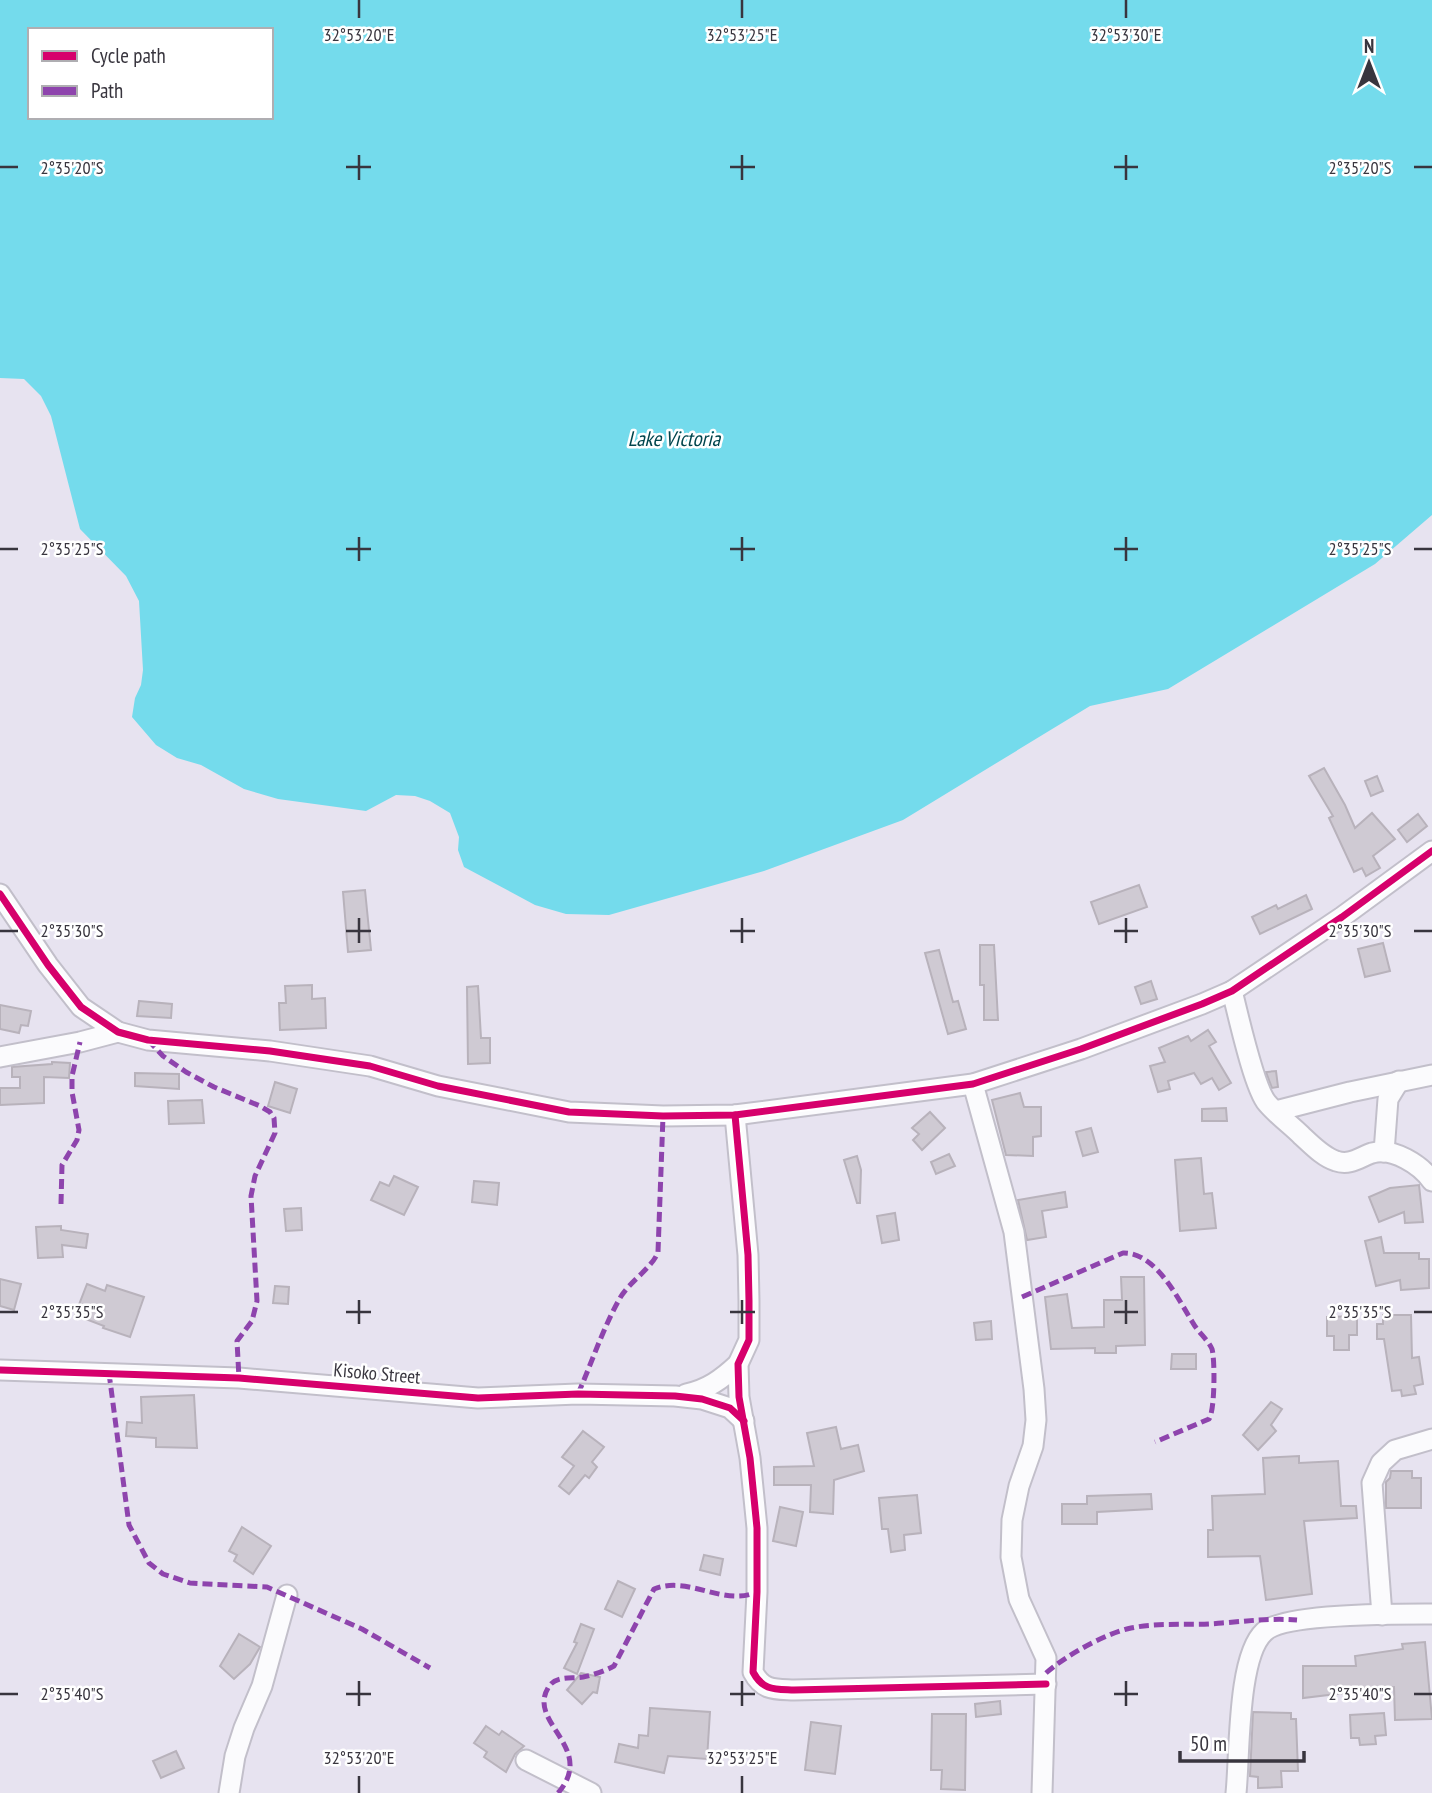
<svg xmlns="http://www.w3.org/2000/svg" width="1432" height="1793" viewBox="0 0 1432 1793" font-family="'PT Sans Narrow',sans-serif">
<rect width="100%" height="100%" fill="#e7e3f0"/>
<path fill="#74dbec" fill-rule="evenodd" d="M0,0H1432V515L1375,564L1168,689L1090,706L903,820L764,871L609,915L566,914L535,905L464,867L458,850L459,837L450,813L430,801L415,796L396,795L366,811L278,799L244,789L201,765L177,758L156,745L132,717L135,698L141,685L143,670L139,601L126,576L80,529L51,416L41,396L24,379L0,378ZM30,30H271V117H30Z"/>
<g fill="#cfcad3" stroke="#b8b2bb" stroke-width="2">
<polygon points="1324,768 1345,805 1355,828 1372,813 1395,839 1373,856 1380,868 1366,876 1362,868 1354,872 1329,818 1333,816 1309,776"/>
<polygon points="1377,776 1383,791 1371,796 1365,781"/>
<polygon points="1418,814 1427,826 1407,842 1398,830"/>
<polygon points="1139,885 1147,907 1099,924 1091,902"/>
<polygon points="365,890 371,950 348,952 343,892"/>
<polygon points="1306,895 1312,909 1260,934 1252,917 1276,905 1278,909"/>
<polygon points="1383,943 1390,971 1365,977 1358,949"/>
<polygon points="980,945 994,945 998,1020 984,1020 984,985 980,985"/>
<polygon points="939,950 953,1002 958,1001 966,1029 948,1034 925,953"/>
<polygon points="1151,981 1157,999 1141,1004 1135,987"/>
<polygon points="312,985 312,999 325,998 326,1028 280,1030 279,1003 286,1003 285,986"/>
<polygon points="478,986 481,1038 490,1038 490,1063 468,1064 467,987"/>
<polygon points="139,1001 172,1004 171,1018 137,1016"/>
<polygon points="0,1005 31,1011 28,1026 21,1025 19,1033 0,1029"/>
<polygon points="1208,1030 1216,1042 1209,1046 1231,1083 1219,1090 1212,1078 1201,1084 1194,1073 1168,1081 1170,1089 1158,1092 1150,1066 1165,1062 1159,1048 1188,1036 1191,1041"/>
<polygon points="52,1062 70,1063 69,1078 44,1077 44,1103 0,1105 0,1088 20,1088 20,1077 12,1077 12,1067 52,1064"/>
<polygon points="1276,1071 1278,1087 1272,1088 1266,1072"/>
<polygon points="135,1073 179,1074 179,1089 135,1086"/>
<polygon points="275,1082 297,1089 290,1113 268,1106"/>
<polygon points="1020,1093 1024,1107 1041,1107 1041,1136 1033,1137 1033,1156 1006,1155 992,1100"/>
<polygon points="202,1100 204,1123 169,1124 168,1101"/>
<polygon points="1226,1108 1227,1121 1202,1121 1202,1109"/>
<polygon points="930,1112 945,1128 922,1150 913,1140 919,1134 912,1128"/>
<polygon points="1091,1128 1098,1152 1083,1156 1076,1132"/>
<polygon points="949,1154 955,1166 936,1174 931,1162"/>
<polygon points="857,1156 861,1170 860,1203 857,1203 844,1160"/>
<polygon points="1201,1158 1204,1194 1212,1193 1216,1228 1180,1231 1175,1160"/>
<polygon points="394,1176 418,1187 404,1215 371,1200 380,1182 389,1186"/>
<polygon points="474,1181 499,1183 497,1205 472,1202"/>
<polygon points="1419,1185 1423,1222 1405,1223 1404,1212 1379,1222 1369,1197 1390,1188"/>
<polygon points="1065,1192 1067,1207 1042,1211 1046,1237 1027,1240 1018,1200"/>
<polygon points="301,1208 302,1230 286,1231 284,1209"/>
<polygon points="895,1213 899,1240 882,1243 877,1216"/>
<polygon points="61,1226 61,1230 88,1234 86,1248 62,1245 63,1257 38,1258 36,1227"/>
<polygon points="1381,1237 1384,1253 1419,1253 1419,1259 1429,1259 1429,1288 1401,1290 1400,1280 1376,1286 1365,1241"/>
<polygon points="1121,1277 1144,1277 1145,1345 1116,1346 1116,1353 1095,1353 1095,1348 1051,1349 1045,1297 1067,1294 1072,1328 1104,1327 1104,1300 1122,1300"/>
<polygon points="0,1279 21,1284 14,1310 0,1306"/>
<polygon points="87,1284 105,1291 107,1285 144,1297 130,1337 103,1328 104,1326 75,1315"/>
<polygon points="275,1286 289,1287 288,1304 273,1303"/>
<polygon points="1383,1315 1411,1315 1412,1358 1419,1357 1423,1384 1414,1386 1416,1394 1402,1396 1401,1390 1392,1391 1384,1339 1377,1339 1377,1324 1383,1324"/>
<polygon points="1357,1316 1357,1335 1349,1335 1349,1350 1334,1350 1334,1336 1327,1336 1327,1317"/>
<polygon points="991,1321 992,1339 976,1340 974,1323"/>
<polygon points="1172,1354 1196,1354 1196,1369 1171,1369"/>
<polygon points="194,1395 197,1448 156,1447 156,1438 126,1436 127,1422 142,1423 141,1397"/>
<polygon points="1271,1402 1282,1409 1271,1425 1276,1431 1258,1450 1243,1435"/>
<polygon points="836,1427 841,1449 858,1445 864,1471 834,1480 833,1514 810,1512 811,1485 774,1485 774,1467 814,1466 807,1433"/>
<polygon points="583,1431 604,1447 592,1462 597,1467 589,1478 585,1475 569,1494 559,1486 574,1466 562,1457"/>
<polygon points="1299,1456 1299,1463 1338,1461 1341,1506 1356,1506 1357,1518 1304,1521 1312,1594 1266,1600 1260,1556 1208,1557 1208,1530 1213,1530 1212,1496 1265,1494 1263,1458"/>
<polygon points="1391,1471 1412,1471 1412,1478 1421,1478 1421,1508 1386,1508 1386,1482 1390,1478"/>
<polygon points="1151,1494 1152,1509 1097,1512 1097,1524 1062,1524 1062,1504 1087,1504 1087,1496"/>
<polygon points="917,1495 921,1533 904,1535 905,1550 891,1552 888,1529 882,1529 879,1498"/>
<polygon points="780,1507 803,1512 796,1546 773,1541"/>
<polygon points="242,1527 271,1546 253,1574 234,1561 237,1555 229,1551"/>
<polygon points="704,1555 723,1559 720,1575 700,1570"/>
<polygon points="618,1581 635,1589 622,1617 605,1609"/>
<polygon points="581,1624 594,1629 577,1674 564,1668 577,1643 574,1642"/>
<polygon points="239,1634 260,1647 250,1664 234,1679 220,1666"/>
<polygon points="1425,1642 1432,1719 1395,1720 1394,1687 1303,1698 1303,1666 1356,1666 1355,1656 1403,1649 1402,1644"/>
<polygon points="581,1673 600,1677 597,1693 593,1692 582,1704 567,1690"/>
<polygon points="1000,1701 1001,1714 976,1717 975,1704"/>
<polygon points="650,1708 710,1712 707,1759 668,1756 664,1773 615,1762 619,1744 638,1748 639,1735 648,1736"/>
<polygon points="1253,1712 1291,1713 1291,1719 1296,1719 1298,1771 1281,1771 1282,1787 1258,1788 1258,1777 1250,1776"/>
<polygon points="1384,1713 1386,1735 1375,1736 1376,1744 1360,1745 1359,1738 1351,1738 1350,1715"/>
<polygon points="932,1714 966,1714 965,1790 941,1789 942,1770 931,1770"/>
<polygon points="811,1722 841,1726 835,1774 805,1770"/>
<polygon points="486,1726 499,1735 502,1731 524,1746 515,1754 506,1772 484,1757 487,1752 474,1743"/>
<polygon points="176,1751 184,1768 161,1778 153,1761"/>
</g>
<g fill="none" stroke-linecap="round" stroke-linejoin="round">
<defs>
<g id="minor">
<polyline points="0,894 48,965 81,1007 118,1032 148,1040 270,1051 370,1066 438,1086 569,1112 663,1116 735,1115 973,1084 1081,1049 1202,1004 1232,991 1342,917 1432,851"/>
<path d="M1232,991C1238,1014 1254,1088 1267,1103C1277,1115 1291,1125 1302,1136C1312,1145 1323,1157 1336,1161C1350,1166 1360,1157 1372,1153C1393,1147 1421,1165 1432,1181"/>
<polyline points="0,1057 80,1042 118,1032"/>
<polyline points="973,1084 1014,1232 1034,1389 1036,1420 1033,1446 1019,1486 1012,1520 1011,1557 1019,1599 1046,1658 1042,1793"/>
<polyline points="1276,1111 1350,1092 1432,1075"/>
<path d="M735,1115L748,1255L749,1301V1340L738,1364L739,1397L750,1458L757,1528V1592L753,1672C763,1691 775,1689 794,1690L1046,1684"/>
<polyline points="1384,1152 1388,1099 1399,1081"/>
<polyline points="0,1370 239,1378 478,1398 578,1394 675,1396 702,1399 730,1408 744,1421"/>
<path d="M686,1394C707,1390 722,1379 738,1364"/>
<polyline points="1382,1615 1372,1483 1381,1463 1395,1450 1432,1439"/>
<polyline points="526,1760 591,1793"/>
<polyline points="229,1793 235,1756 244,1728 262,1686 287,1595"/>
<path d="M1236,1793C1240,1756 1237,1657 1264,1632C1283,1613 1401,1614 1432,1614"/>
</g>
</defs>
<use href="#minor" stroke="#c2bfca" stroke-width="23"/>
<use href="#minor" stroke="#fbfbfd" stroke-width="19"/>
<g stroke="#8e44ad" stroke-width="5" stroke-dasharray="10 5" stroke-linecap="butt">
<polyline points="148,1040 163,1056 186,1072 214,1087 260,1106 270,1112 274,1118 275,1133 255,1176 251,1196 257,1301 252,1321 237,1341 239,1378"/>
<polyline points="61,1204 62,1165 77,1140 79,1130 72,1092 72,1076 80,1042"/>
<path d="M1022,1297L1123,1253C1156,1252 1178,1299 1193,1323C1198,1332 1208,1340 1212,1349C1215,1359 1215,1411 1209,1419L1155,1442"/>
<polyline points="109,1373 129,1525 149,1563 163,1574 190,1583 267,1587 362,1629 430,1668"/>
<path d="M578,1394C592,1362 603,1328 620,1298C629,1282 653,1267 658,1252L663,1116"/>
<path d="M1046,1673C1065,1656 1106,1633 1131,1628C1160,1622 1192,1626 1222,1623C1248,1621 1271,1618 1297,1620"/>
<path d="M558,1793C597,1748 527,1723 548,1688C555,1675 570,1679 583,1677C593,1675 605,1671 614,1666L654,1589C689,1575 723,1607 757,1592"/>
</g>
<defs>
<g id="cycleway">
<polyline points="0,894 48,965 81,1007 118,1032 148,1040 270,1051 370,1066 438,1086 569,1112 663,1116 735,1115 973,1084 1081,1049 1202,1004 1232,991 1342,917 1432,851"/>
<path d="M735,1115L748,1255L749,1301V1340L738,1364L739,1397L750,1458L757,1528V1592L753,1672C763,1691 775,1689 794,1690L1046,1684"/>
<polyline points="0,1370 239,1378 478,1398 578,1394 675,1396 702,1399 730,1408 744,1421"/>
</g>
</defs>
<use href="#cycleway" stroke="#fff" stroke-width="11"/>
<use href="#cycleway" stroke="#d6006c" stroke-width="7"/>
</g>
<path fill="none" stroke="#38353e" stroke-width="2.5" d="M359,0V18M742,0V18M1126,0V18M359,155V180M742,155V180M1126,155V180M0,167H18M346,167H371M730,167H755M1114,167H1138M1414,167H1432M359,537V561M742,537V561M1126,537V561M0,549H18M346,549H371M730,549H755M1114,549H1138M1414,549H1432M359,918V943M742,918V943M1126,918V943M0,931H18M346,931H371M730,931H755M1114,931H1138M1414,931H1432M359,1300V1324M742,1300V1324M1126,1300V1324M0,1312H18M346,1312H371M730,1312H755M1114,1312H1138M1414,1312H1432M359,1681V1706M742,1681V1706M1126,1681V1706M0,1694H18M346,1694H371M730,1694H755M1114,1694H1138M1414,1694H1432M359,1776V1793M742,1776V1793"/>
<g text-anchor="middle" dominant-baseline="central" stroke-width="5" stroke-linejoin="round" paint-order="stroke">
<g font-size="19" fill="#38353e" stroke="#fff">
<text transform="translate(377 1373) rotate(5)">Kisoko Street</text>
</g>
<g font-size="21" font-style="italic" fill="#00454d" stroke="#fff">
<text x="674" y="438">Lake Victoria</text>
</g>
</g>
<g font-size="18" text-anchor="middle" fill="#38353e" stroke="#fff" stroke-width="5" stroke-linejoin="round" paint-order="stroke">
<text x="359" y="41">32°53'20"E</text>
<text x="742" y="41">32°53'25"E</text>
<text x="1126" y="41">32°53'30"E</text>
<text x="72" y="174">2°35'20"S</text>
<text x="1360" y="174">2°35'20"S</text>
<text x="72" y="555">2°35'25"S</text>
<text x="1360" y="555">2°35'25"S</text>
<text x="72" y="937">2°35'30"S</text>
<text x="1360" y="937">2°35'30"S</text>
<text x="72" y="1318">2°35'35"S</text>
<text x="1360" y="1318">2°35'35"S</text>
<text x="72" y="1700">2°35'40"S</text>
<text x="1360" y="1700">2°35'40"S</text>
<text x="359" y="1764">32°53'20"E</text>
<text x="742" y="1764">32°53'25"E</text>
</g>
<rect x="28" y="28" width="245" height="91" fill="#ffffff" stroke="#afaeb2" stroke-width="2"/>
<rect x="42" y="51" width="35" height="10" fill="#d6006c" stroke="#afaeb2" stroke-width="2"/>
<text x="91" y="63" font-size="21" fill="#38353e">Cycle path</text>
<rect x="42" y="86" width="35" height="10" fill="#8e44ad" stroke="#afaeb2" stroke-width="2"/>
<text x="91" y="98" font-size="21" fill="#38353e">Path</text>
<g transform="translate(1369 63)" stroke="#ffffff" stroke-width="5" paint-order="stroke">
<path d="M0-5L12 26L0 18L-12 26Z" fill="#38353e"/>
<text y="-10" font-size="19" font-weight="bold" text-anchor="middle" fill="#38353e">N</text>
</g>
<path d="M1180 1751v10h124v-10" fill="none" stroke="#38353e" stroke-width="3.5"/>
<text x="1190" y="1751" font-size="21" fill="#38353e" stroke="#ffffff" stroke-width="5" paint-order="stroke">50 m</text>
</svg>
